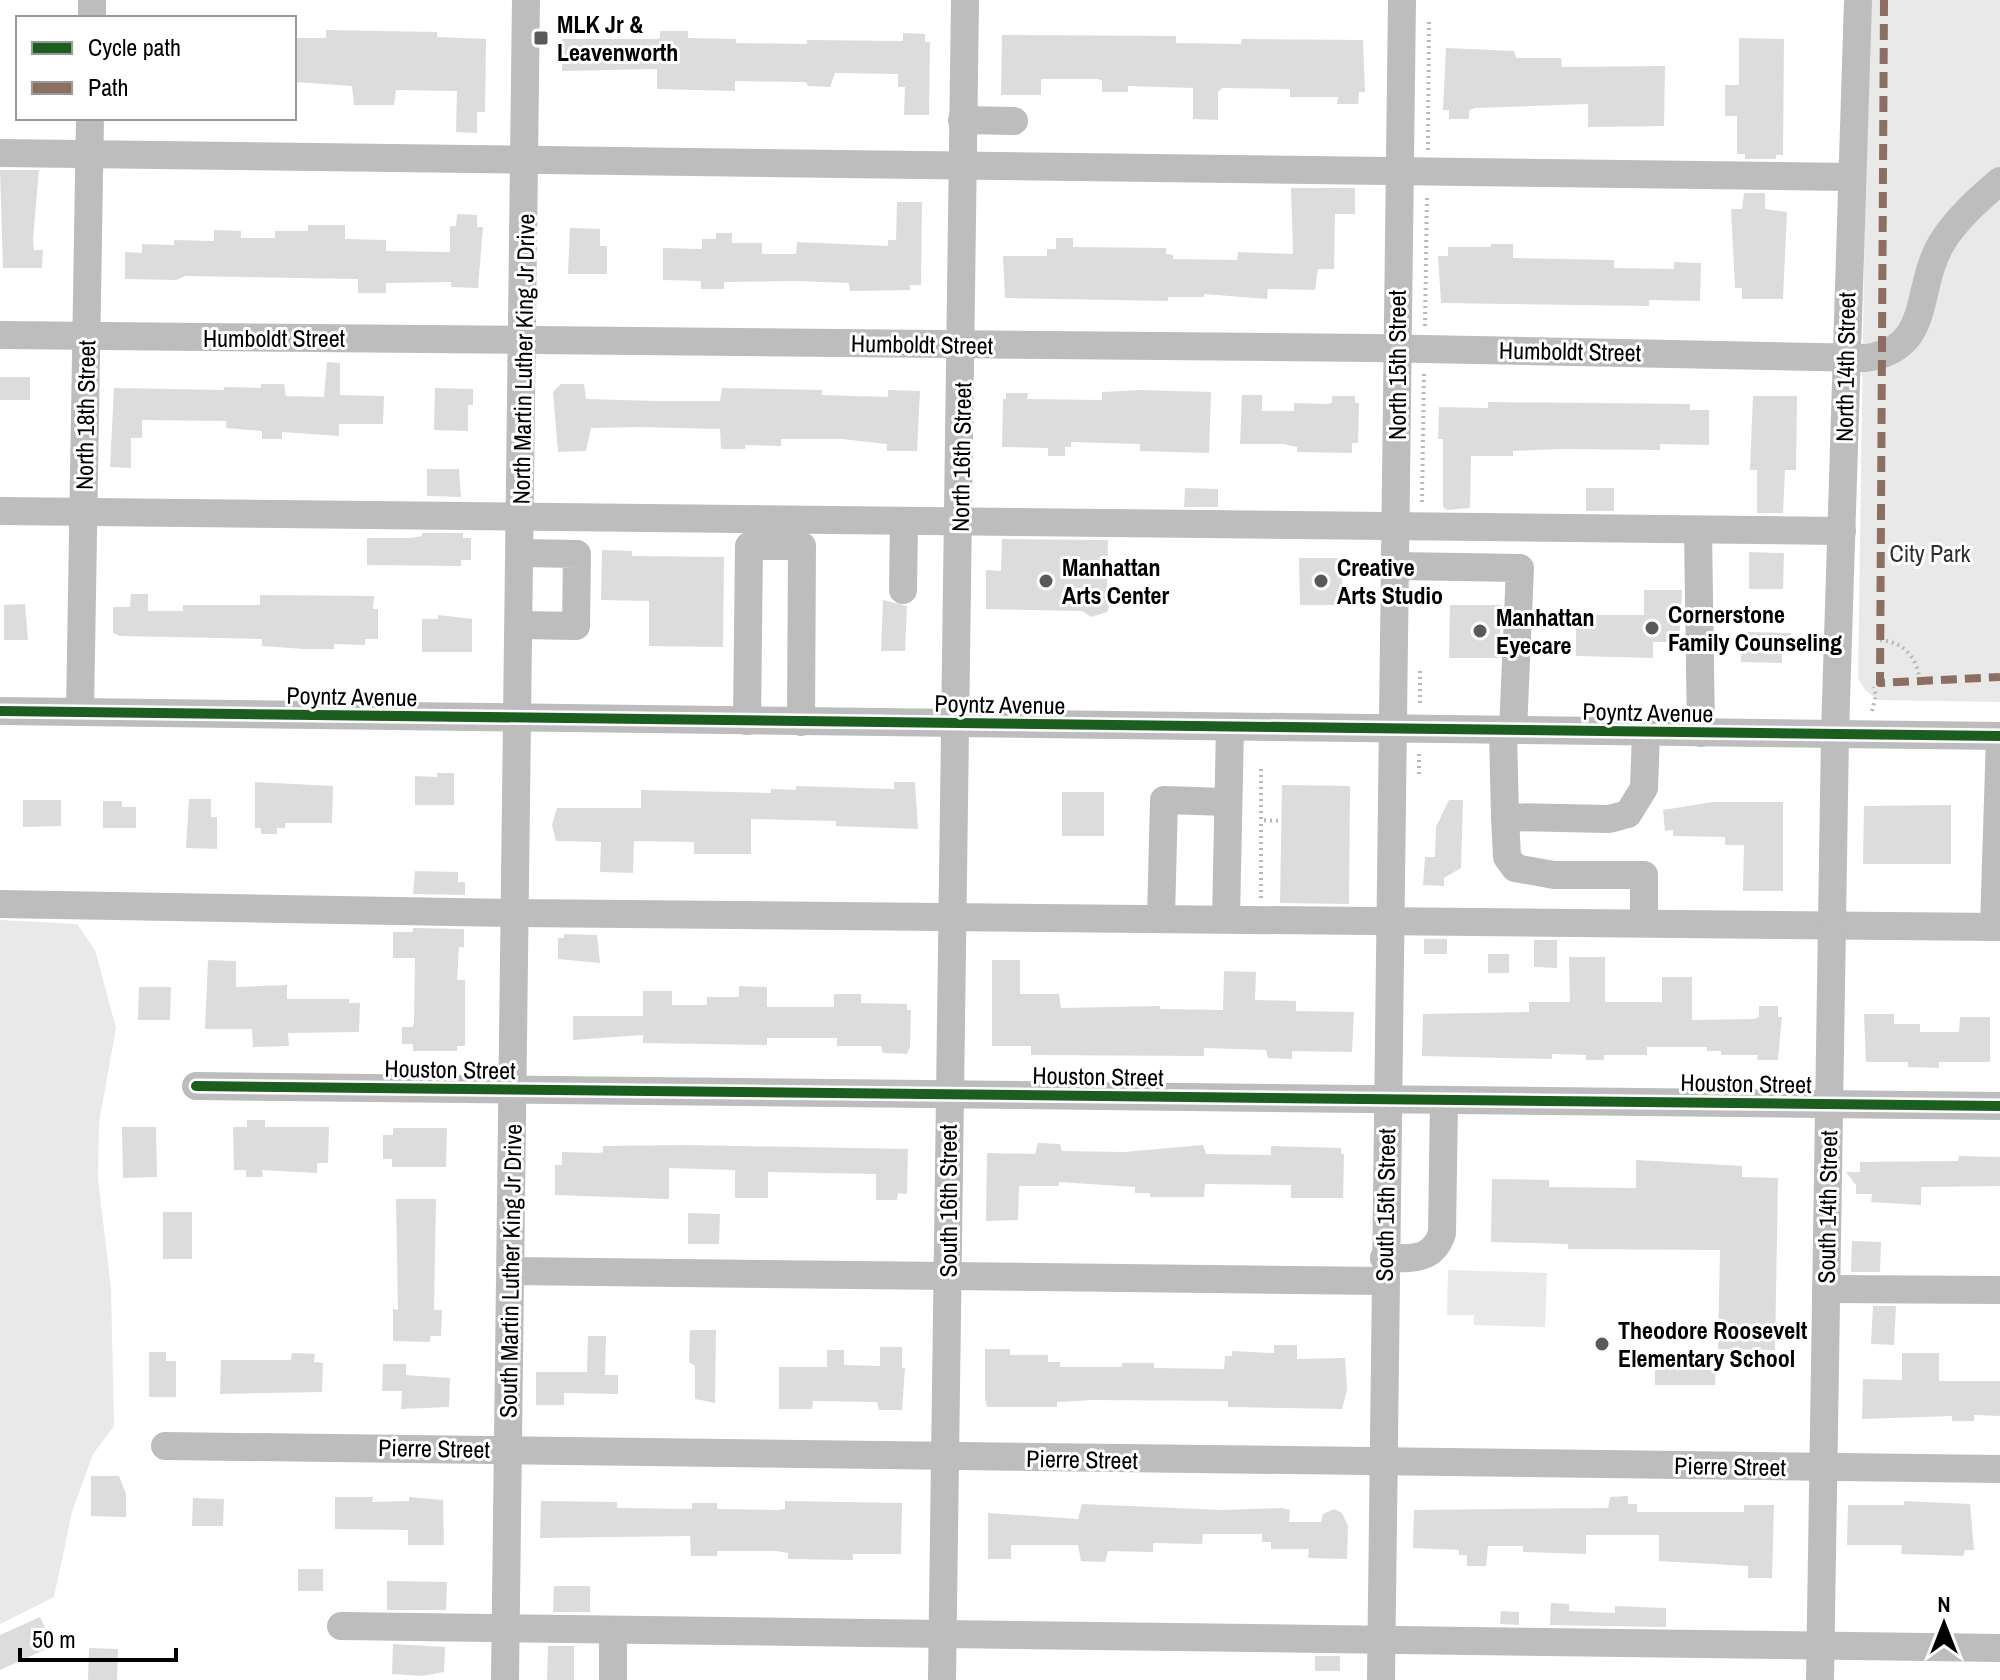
<svg xmlns="http://www.w3.org/2000/svg" width="2000" height="1680" viewBox="0 0 2000 1680" font-family="'Archivo Narrow',sans-serif">
<rect width="100%" height="100%" fill="#fff"/>
<g fill="#e9e9e9">
<polygon points="1868,0 2000,0 2000,702 1878,700 1865,690 1858,678"/>
<polygon points="0,920 77,924 95,950 116,1028 99,1122 98,1178 111,1289 114,1426 93,1454 72,1512 54,1597 0,1624"/>
<polygon points="1448,1270 1547,1273 1545,1327 1474,1325 1474,1315 1447,1315"/>
</g>
<g fill="#dcdcdc">
<polygon points="326,30 437,32 437,37 486,39 485,112 477,112 477,133 456,132 457,91 396,90 394,105 354,105 352,86 294,82 294,38 326,38"/>
<polygon points="660,31 688,31 688,38 736,39 736,43 807,44 807,40 903,41 903,33 925,34 925,42 930,42 929,115 904,115 905,87 898,87 898,74 835,73 830,87 808,86 806,82 735,81 735,91 657,89 657,69 562,71 562,39 657,39 660,38"/>
<polygon points="1002,35 1176,36 1176,43 1241,44 1242,39 1363,40 1365,92 1359,92 1358,104 1337,104 1338,97 1290,97 1290,89 1222,88 1218,92 1218,120 1193,119 1193,88 1128,86 1128,92 1102,92 1102,81 1098,79 1041,79 1041,95 1001,95"/>
<polygon points="1739,38 1784,39 1783,155 1776,155 1776,159 1745,159 1745,154 1737,154 1737,116 1725,116 1725,85 1739,85"/>
<polygon points="1446,48 1514,51 1516,58 1561,58 1562,67 1665,66 1664,126 1588,127 1588,104 1475,108 1469,110 1469,119 1449,119 1449,110 1443,110"/>
<polygon points="0,170 39,170 33,239 34,250 43,250 42,268 3,268"/>
<polygon points="1291,188 1355,188 1355,214 1335,214 1334,269 1318,269 1315,290 1268,289 1267,299 1204,294 1204,297 1168,297 1168,301 1005,298 1003,256 1047,256 1047,249 1056,249 1056,238 1073,238 1073,247 1166,248 1166,254 1173,255 1173,259 1237,260 1238,252 1293,254"/>
<polygon points="1744,193 1765,193 1765,209 1787,212 1783,299 1742,299 1742,288 1735,288 1731,209 1742,209"/>
<polygon points="897,202 922,202 921,285 910,285 910,290 850,291 849,283 796,281 724,282 724,289 701,289 701,281 663,280 663,248 702,249 702,239 716,239 716,233 732,233 732,243 762,243 762,254 796,254 797,242 888,246 888,240 896,240"/>
<polygon points="457,214 477,215 477,227 483,227 478,288 451,287 451,282 386,283 386,293 358,293 358,279 185,276 176,280 125,279 125,252 142,253 142,244 174,245 174,240 214,241 214,230 241,231 241,238 275,238 275,231 308,231 308,225 345,225 345,239 386,240 386,251 450,252 450,226 456,226"/>
<polygon points="570,228 600,229 600,246 607,246 607,274 568,274"/>
<polygon points="1491,244 1513,244 1513,258 1614,260 1614,268 1674,269 1674,262 1701,263 1700,301 1649,300 1649,306 1441,303 1438,256 1448,256 1448,247 1491,247"/>
<polygon points="327,362 340,363 340,395 384,396 383,424 339,424 339,436 282,432 282,439 262,439 262,431 226,428 226,421 142,420 142,438 131,438 131,468 110,467 114,388 224,390 224,387 261,388 261,384 284,384 286,396 324,397"/>
<rect x="0" y="377" width="30" height="23"/>
<polygon points="561,384 584,384 586,399 657,401 720,401 722,388 822,390 822,395 888,397 888,390 920,391 917,451 887,451 887,444 842,439 781,439 781,446 745,445 745,449 721,449 720,429 639,427 591,428 586,451 558,452 553,392"/>
<polygon points="435,388 473,389 473,405 468,405 468,431 434,430"/>
<polygon points="1142,390 1211,392 1209,453 1140,451 1140,444 1071,442 1071,447 1065,447 1065,456 1048,456 1048,448 1002,447 1003,399 1006,399 1006,393 1028,393 1027,399 1102,400 1102,392"/>
<polygon points="1242,395 1262,395 1262,411 1294,411 1294,403 1328,404 1332,403 1332,396 1355,396 1355,403 1359,403 1358,443 1352,443 1352,453 1297,452 1297,447 1284,444 1240,444"/>
<polygon points="1753,396 1797,396 1796,470 1785,470 1783,513 1757,513 1757,470 1750,470"/>
<polygon points="1488,402 1690,404 1690,410 1709,410 1709,445 1660,444 1660,450 1560,449 1513,451 1513,456 1471,456 1470,508 1447,510 1443,507 1443,439 1438,439 1439,407 1488,408"/>
<polygon points="427,469 459,469 461,497 427,496"/>
<polygon points="1185,488 1218,489 1218,507 1184,507"/>
<rect x="1586" y="488" width="28" height="23"/>
<polygon points="422,533 463,533 463,538 471,538 471,560 461,560 461,566 367,565 367,538 411,538 422,536"/>
<polygon points="1002,539 1108,540 1107,592 1111,603 1107,612 1091,617 1082,611 986,609 986,570 1001,571"/>
<polygon points="602,550 632,551 632,556 724,557 723,647 649,646 649,601 601,600"/>
<polygon points="1749,552 1784,553 1783,589 1749,589"/>
<polygon points="1299,558 1342,558 1342,605 1300,605"/>
<polygon points="1644,590 1682,590 1679,642 1653,642 1653,658 1576,656 1576,615 1644,615"/>
<polygon points="131,594 148,594 148,611 183,611 183,605 260,605 260,595 374,596 373,609 378,609 378,639 365,639 365,645 334,644 334,649 304,649 262,646 262,639 120,636 113,633 113,607 130,607"/>
<polygon points="883,600 907,606 905,651 881,651"/>
<polygon points="25,604 28,640 4,640 4,605"/>
<polygon points="1450,605 1501,605 1499,658 1449,658"/>
<polygon points="438,615 472,619 472,652 422,652 422,619 438,619"/>
<polygon points="1748,632 1791,633 1791,652 1782,652 1782,663 1741,662 1741,645 1748,645"/>
<polygon points="437,773 454,773 454,805 415,805 415,776 437,777"/>
<polygon points="255,782 333,786 332,823 285,823 285,828 277,828 277,834 261,834 261,828 255,828"/>
<polygon points="894,782 915,782 918,829 836,826 836,821 751,819 751,854 694,854 694,842 634,841 633,873 600,872 601,842 556,841 552,825 557,808 641,808 641,790 771,793 771,789 796,790 796,786 894,789"/>
<polygon points="1282,785 1350,786 1349,904 1280,903"/>
<rect x="1062" y="792" width="42" height="44"/>
<polygon points="189,799 211,799 211,817 217,817 217,849 186,848"/>
<polygon points="23,800 61,800 61,826 23,827"/>
<polygon points="1449,800 1463,800 1461,868 1444,878 1444,886 1423,885 1425,857 1435,857 1436,827"/>
<polygon points="103,801 122,801 122,807 136,807 136,828 103,828"/>
<polygon points="1713,802 1783,802 1783,891 1743,891 1744,845 1725,845 1725,837 1673,836 1673,830 1665,831 1663,810"/>
<polygon points="1951,805 1951,864 1863,864 1864,806"/>
<polygon points="415,871 458,872 458,882 465,882 465,895 413,894"/>
<polygon points="413,928 464,929 464,947 459,947 457,980 465,980 465,1046 457,1046 457,1051 413,1051 413,1044 402,1044 402,1027 413,1027 414,1021 415,958 393,958 393,932 413,932"/>
<polygon points="564,934 597,935 600,963 558,959 558,938 564,938"/>
<rect x="1424" y="939" width="23" height="15"/>
<polygon points="1534,940 1557,940 1557,968 1534,967"/>
<rect x="1488" y="954" width="21" height="19"/>
<polygon points="1569,957 1605,957 1605,1002 1662,1002 1662,977 1692,977 1692,1020 1754,1019 1759,1017 1759,1006 1778,1006 1778,1017 1782,1017 1778,1060 1757,1060 1758,1055 1721,1055 1721,1051 1707,1051 1707,1047 1647,1047 1647,1055 1604,1055 1604,1060 1586,1060 1586,1055 1552,1054 1552,1059 1422,1056 1423,1014 1529,1012 1529,1002 1570,1002"/>
<polygon points="208,960 236,961 236,987 287,985 287,999 349,999 349,1003 360,1003 359,1032 288,1033 289,1046 253,1047 252,1029 205,1029"/>
<polygon points="992,960 1020,960 1020,994 1059,994 1061,1008 1160,1006 1160,1009 1223,1010 1224,971 1256,972 1255,1000 1296,1001 1296,1011 1354,1012 1352,1052 1292,1051 1292,1059 1268,1058 1266,1050 1204,1048 1204,1056 1031,1055 1031,1046 992,1046"/>
<polygon points="739,986 767,987 767,1007 834,1007 834,994 861,994 861,1003 907,1004 907,1010 911,1010 910,1047 907,1054 883,1053 881,1046 837,1046 837,1038 767,1038 767,1045 643,1043 643,1035 573,1040 573,1016 643,1016 643,991 672,991 672,1005 707,1005 707,997 739,997"/>
<polygon points="139,987 171,987 170,1020 138,1020"/>
<polygon points="1864,1014 1894,1014 1894,1024 1920,1024 1920,1032 1959,1032 1960,1017 1990,1017 1990,1062 1939,1062 1939,1068 1908,1067 1908,1062 1866,1062"/>
<polygon points="247,1120 265,1120 265,1127 329,1127 328,1163 317,1163 317,1173 262,1170 263,1177 246,1177 246,1170 234,1170 233,1127 247,1127"/>
<polygon points="122,1127 156,1127 157,1177 123,1178"/>
<polygon points="393,1128 447,1128 446,1167 392,1167 392,1159 383,1159 383,1135 393,1135"/>
<polygon points="1038,1143 1060,1144 1062,1151 1124,1152 1203,1145 1206,1154 1271,1155 1271,1146 1341,1148 1341,1154 1344,1154 1343,1198 1291,1198 1291,1185 1205,1184 1204,1197 1150,1197 1150,1193 1135,1193 1135,1187 1059,1182 1059,1186 1019,1186 1018,1220 986,1221 987,1153 1035,1154"/>
<polygon points="686,1145 908,1149 907,1194 898,1193 897,1200 876,1200 876,1174 768,1172 768,1198 735,1198 735,1170 669,1168 669,1199 555,1195 555,1165 562,1165 562,1152 599,1153 603,1152 603,1146"/>
<polygon points="1959,1156 2000,1157 2000,1186 1921,1187 1921,1205 1871,1202 1872,1194 1856,1194 1856,1185 1846,1172 1860,1172 1860,1162 1958,1161"/>
<polygon points="1636,1160 1742,1166 1742,1177 1778,1178 1775,1350 1718,1349 1720,1250 1568,1249 1568,1244 1491,1242 1492,1179 1549,1180 1549,1187 1636,1188"/>
<polygon points="396,1199 436,1199 434,1310 442,1310 441,1336 430,1336 430,1342 393,1341 393,1309 398,1310"/>
<rect x="163" y="1212" width="29" height="47"/>
<polygon points="688,1213 720,1214 719,1244 688,1244"/>
<polygon points="1852,1241 1881,1242 1880,1272 1851,1272"/>
<polygon points="1873,1306 1896,1306 1894,1345 1871,1344"/>
<polygon points="690,1330 716,1330 715,1403 695,1399 695,1366 689,1362"/>
<polygon points="588,1336 606,1336 605,1375 618,1375 618,1394 564,1393 564,1405 536,1405 536,1372 587,1372"/>
<polygon points="1274,1345 1297,1345 1297,1359 1345,1358 1347,1390 1342,1409 1228,1407 1228,1401 1093,1400 1057,1402 1057,1407 987,1407 985,1398 985,1349 1010,1349 1010,1355 1048,1355 1048,1362 1060,1362 1060,1367 1122,1367 1122,1363 1154,1363 1154,1368 1224,1369 1225,1356 1232,1356 1232,1351 1274,1353"/>
<polygon points="880,1347 902,1347 902,1368 905,1368 902,1410 879,1410 877,1402 813,1401 812,1409 779,1409 779,1367 827,1367 827,1350 844,1350 844,1365 880,1366"/>
<polygon points="149,1352 166,1352 166,1361 176,1361 176,1397 149,1397"/>
<polygon points="292,1353 315,1354 314,1362 323,1363 322,1392 220,1394 221,1360 291,1360"/>
<polygon points="1902,1353 1939,1353 1939,1381 2000,1381 2000,1416 1974,1415 1974,1421 1952,1421 1952,1416 1862,1419 1863,1379 1902,1380"/>
<polygon points="1655,1362 1716,1362 1715,1385 1655,1385"/>
<polygon points="383,1364 406,1364 406,1375 450,1378 449,1407 401,1409 402,1391 382,1391"/>
<polygon points="91,1476 119,1476 126,1494 126,1517 91,1516"/>
<polygon points="1628,1496 1628,1504 1637,1504 1637,1512 1744,1512 1744,1505 1774,1505 1772,1578 1748,1578 1748,1566 1659,1561 1659,1535 1586,1535 1586,1554 1523,1552 1523,1546 1488,1546 1486,1566 1467,1566 1467,1555 1459,1555 1459,1550 1413,1548 1414,1510 1608,1508 1610,1497"/>
<polygon points="335,1497 373,1497 372,1502 409,1501 409,1497 443,1500 444,1545 408,1545 408,1530 335,1529"/>
<polygon points="193,1498 224,1499 223,1526 192,1526"/>
<polygon points="541,1501 617,1502 617,1508 692,1509 692,1503 717,1503 717,1509 777,1510 785,1509 785,1501 902,1503 901,1554 853,1554 853,1560 788,1559 788,1553 776,1551 717,1551 717,1556 691,1556 690,1536 540,1538"/>
<polygon points="1904,1501 1970,1504 1974,1550 1965,1550 1963,1556 1901,1554 1902,1545 1847,1545 1848,1505 1904,1505"/>
<polygon points="1082,1504 1222,1510 1282,1508 1290,1510 1289,1522 1321,1522 1323,1514 1334,1509 1342,1513 1348,1526 1347,1559 1308,1558 1309,1549 1271,1549 1271,1542 1262,1542 1262,1534 1203,1534 1202,1544 1153,1543 1153,1552 1108,1551 1105,1562 1081,1561 1078,1545 1011,1545 1011,1559 988,1559 988,1513 1078,1519"/>
<rect x="298" y="1569" width="25" height="22"/>
<polygon points="387,1581 447,1582 446,1610 387,1610"/>
<polygon points="554,1586 590,1586 590,1612 553,1612"/>
<polygon points="1551,1603 1569,1604 1569,1611 1615,1613 1615,1606 1666,1608 1666,1627 1550,1625"/>
<polygon points="1501,1611 1519,1612 1519,1625 1500,1624"/>
<polygon points="40,1617 53,1646 0,1670 0,1635"/>
<polygon points="393,1644 445,1647 444,1672 422,1676 392,1674"/>
<polygon points="548,1646 574,1646 574,1680 547,1680"/>
<polygon points="89,1648 118,1649 117,1680 88,1680"/>
<rect x="1315" y="1656" width="25" height="15"/>
</g>
<g fill="none" stroke-linecap="round" stroke-linejoin="round">
<g stroke="#b8b8b8" stroke-width="4" stroke-dasharray="2 4" stroke-linecap="butt">
<polyline points="1428,150 1429,18"/>
<polyline points="1425,326 1427,195"/>
<polyline points="1422,502 1424,371"/>
<path d="M1880,640C1905,642 1918,659 1920,683"/>
<polyline points="1420,671 1420,706"/>
<polyline points="1872,711 1876,695 1873,687"/>
<polyline points="1261,769 1261,820 1281,821"/>
<polyline points="1419,774 1419,751"/>
<polyline points="1261,898 1261,820"/>
</g>
<g stroke="#bdbdbd" stroke-width="28">
<polyline points="92,18 92,0"/>
<polyline points="962,120 1014,121"/>
<polyline points="0,153 1851,177"/>
<path d="M0,335L1372,348L1866,358C1933,348 1914,291 1941,244C1955,220 1979,199 2000,181"/>
<polyline points="0,511 1842,531"/>
<polyline points="1698,531 1701,733"/>
<polyline points="520,553 577,554 576,626 520,625"/>
<polyline points="1397,566 1520,568 1513,731"/>
<polyline points="903,590 904,522"/>
<polyline points="0,711 2000,736"/>
<polyline points="80,712 90,118"/>
<polyline points="747,721 749,546 802,546 801,722"/>
<polyline points="1503,731 1505,817 1609,819 1628,814 1644,788 1646,732"/>
<polyline points="1505,817 1507,857 1515,868 1554,875 1644,875 1644,922"/>
<polyline points="0,904 515,913 2000,927"/>
<polyline points="1161,918 1164,800 1227,802"/>
<polyline points="1226,919 1230,727"/>
<polyline points="1994,927 2000,736"/>
<polyline points="196,1086 2000,1106"/>
<path d="M1384,1258C1410,1258 1433,1262 1442,1233L1444,1100"/>
<polyline points="511,1271 1383,1281"/>
<polyline points="1826,1289 2000,1290"/>
<polyline points="165,1446 2000,1469"/>
<polyline points="341,1626 2000,1648"/>
<polyline points="505,1680 526,0"/>
<polyline points="613,1680 613,1630"/>
<polyline points="942,1680 965,0"/>
<polyline points="1381,1680 1402,0"/>
<polyline points="1820,1680 1835,734 1858,0"/>
</g>
<polyline stroke="#8d6e63" stroke-width="8" stroke-dasharray="16 8" stroke-linecap="butt" points="1884,0 1880,683 2000,677"/>
<defs>
<g id="cycleway">
<polyline points="0,711 2000,736"/>
<polyline points="196,1086 2000,1106"/>
</g>
</defs>
<use href="#cycleway" stroke="#fff" stroke-width="15"/>
<use href="#cycleway" stroke="#1b5e20" stroke-width="10"/>
</g>
<g fill="#595959" stroke="#fff" stroke-width="3">
<rect x="533" y="30" width="16" height="16" rx="4"/>
<circle cx="1046" cy="581" r="8"/>
<circle cx="1321" cy="581" r="8"/>
<circle cx="1652" cy="628" r="8"/>
<circle cx="1480" cy="631" r="8"/>
<circle cx="1602" cy="1344" r="8"/>
</g>
<g text-anchor="middle" dominant-baseline="central" stroke-width="6" stroke-linejoin="round" paint-order="stroke">
<g font-size="24" font-weight="bold" fill="#000" stroke="#fff" text-anchor="start">
<text x="557" y="24">MLK Jr &amp;<tspan x="557" dy="28">Leavenworth</tspan></text>
<text x="1062" y="567">Manhattan<tspan x="1062" dy="28">Arts Center</tspan></text>
<text x="1337" y="567">Creative<tspan x="1337" dy="28">Arts Studio</tspan></text>
<text x="1668" y="614">Cornerstone<tspan x="1668" dy="28">Family Counseling</tspan></text>
<text x="1496" y="617">Manhattan<tspan x="1496" dy="28">Eyecare</tspan></text>
<text x="1618" y="1330">Theodore Roosevelt<tspan x="1618" dy="28">Elementary School</tspan></text>
</g>
<g font-size="24" fill="#000" stroke="#fff">
<text x="274" y="338">Humboldt Street</text>
<text transform="translate(922 344) rotate(1)">Humboldt Street</text>
<text transform="translate(1570 351) rotate(1)">Humboldt Street</text>
<text transform="translate(523 359) rotate(-89)">North Martin Luther King Jr Drive</text>
<text transform="translate(1397 365) rotate(-90)">North 15th Street</text>
<text transform="translate(1845 367) rotate(-89)">North 14th Street</text>
<text transform="translate(85 415) rotate(-89)">North 18th Street</text>
<text transform="translate(961 457) rotate(-89)">North 16th Street</text>
<text transform="translate(352 696) rotate(1)">Poyntz Avenue</text>
<text transform="translate(1000 704) rotate(1)">Poyntz Avenue</text>
<text transform="translate(1648 712) rotate(1)">Poyntz Avenue</text>
<text transform="translate(450 1069) rotate(1)">Houston Street</text>
<text transform="translate(1098 1076) rotate(1)">Houston Street</text>
<text transform="translate(1746 1083) rotate(1)">Houston Street</text>
<text transform="translate(948 1201) rotate(-90)">South 16th Street</text>
<text transform="translate(1385 1205) rotate(-89)">South 15th Street</text>
<text transform="translate(1827 1207) rotate(-89)">South 14th Street</text>
<text transform="translate(510 1271) rotate(-89)">South Martin Luther King Jr Drive</text>
<text transform="translate(434 1448) rotate(1)">Pierre Street</text>
<text transform="translate(1082 1459) rotate(1)">Pierre Street</text>
<text transform="translate(1730 1466) rotate(1)">Pierre Street</text>
</g>
<g font-size="24" fill="#2e2e2e" stroke="#fff">
<text x="1930" y="553">City Park</text>
</g>
</g>
<rect x="16" y="16" width="280" height="104" fill="#ffffff" stroke="#999999" stroke-width="2"/>
<rect x="32" y="42" width="40" height="12" fill="#1b5e20" stroke="#999999" stroke-width="2"/>
<text x="88" y="56" font-size="24" fill="#000000">Cycle path</text>
<rect x="32" y="82" width="40" height="12" fill="#8d6e63" stroke="#999999" stroke-width="2"/>
<text x="88" y="96" font-size="24" fill="#000000">Path</text>
<g transform="translate(1944 1624)" stroke="#ffffff" stroke-width="6" paint-order="stroke">
<path d="M0-6L14 30L0 20L-14 30Z" fill="#000000"/>
<text y="-12" font-size="22" font-weight="bold" text-anchor="middle" fill="#000000">N</text>
</g>
<path d="M20 1648v12h156v-12" fill="none" stroke="#000000" stroke-width="4"/>
<text x="32" y="1648" font-size="24" fill="#000000" stroke="#ffffff" stroke-width="6" paint-order="stroke">50 m</text>
</svg>
